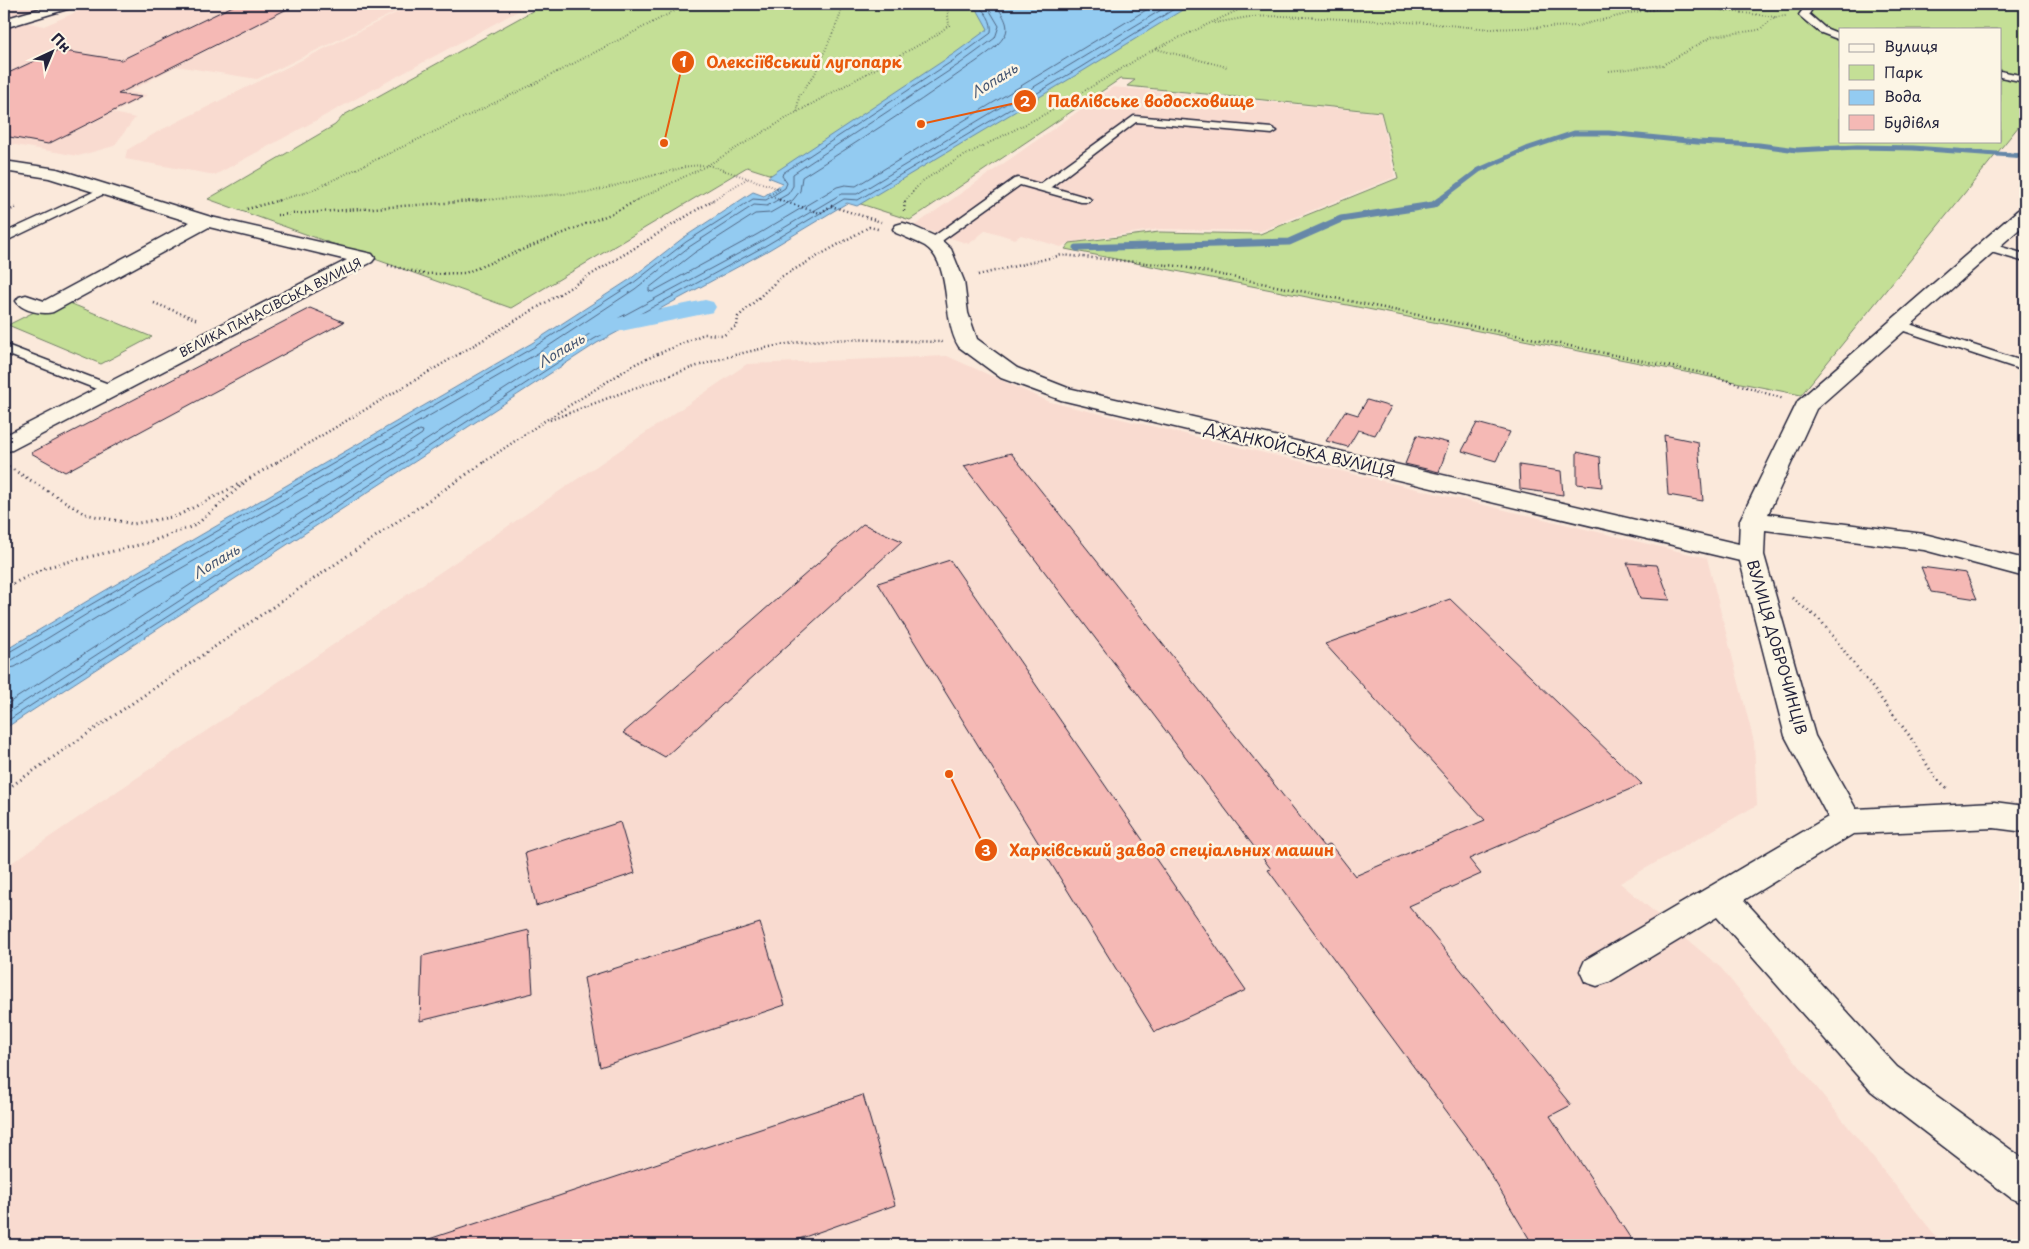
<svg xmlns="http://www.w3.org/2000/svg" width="2029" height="1249" viewBox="0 0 2029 1249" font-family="'Playpen Sans',sans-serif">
<rect width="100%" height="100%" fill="#fbe9db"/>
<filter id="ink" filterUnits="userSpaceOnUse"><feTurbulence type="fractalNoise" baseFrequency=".02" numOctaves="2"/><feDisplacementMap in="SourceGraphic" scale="10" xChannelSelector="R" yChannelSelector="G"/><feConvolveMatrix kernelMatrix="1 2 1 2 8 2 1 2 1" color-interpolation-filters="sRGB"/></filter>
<g filter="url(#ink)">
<g fill="#f9dbd0">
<polygon points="4,4 58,4 4,20"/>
<polygon points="95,4 412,4 257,79 176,66 129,92 147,95 114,113 135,118 114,146 78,156 4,143 4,28 23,22 44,26"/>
<polygon points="414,4 531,4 215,175 125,159 127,150 159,131"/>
<polygon points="1113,87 1380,113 1395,177 1261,231 1159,229 1071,242 1061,247 1021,235 1015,239 986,230 969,244 914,226"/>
<polygon points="947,356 1050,402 1707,558 1754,742 1757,805 1620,883 1721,968 1943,1245 4,1245 4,868 747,364"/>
</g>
<g fill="#c4df96" stroke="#738068" fill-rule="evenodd">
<path d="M545,4H2025V121H2023L1801,395L1065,249L1070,243L1159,232L1260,234L1398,178L1381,112L1127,86L1135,80L1120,79L910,220L747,167L511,308L208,199L335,125L344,115ZM1840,29H2000V141H1840Z"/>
<polygon points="60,299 152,337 101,364 8,325"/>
</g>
<polygon fill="#93cbf1" stroke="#6687a8" points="966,4 1192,4 1083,71 857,206 847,203 767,251 597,343 4,729 4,651 94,597 532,343 629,280 683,238 753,192 764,196 783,183 768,177 955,53 988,29 978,11"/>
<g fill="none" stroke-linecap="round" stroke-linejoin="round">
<g stroke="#4f6684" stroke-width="1">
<path d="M995,4C1001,12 1011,25 1005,35C996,50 975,62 961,72C909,109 856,143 802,177L800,191L793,200L770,213L755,214L694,253L649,288V291L652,292L758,234L837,187L845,185L856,186L1156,4"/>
<path d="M4,655L534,347L632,284L686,242L753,199L766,200L785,188L787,183L782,176L783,173L957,58L991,33C993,21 985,11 976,4"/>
<polyline points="4,662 12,660 100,606 538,353 635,289 689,247 754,205 767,206 788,194 793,186 793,174 961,63 995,38 999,26 986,4"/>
<polyline points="4,669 15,667 104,613 420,430 423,431 422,434 4,706"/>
<polyline points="4,715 591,333 762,241 841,194 857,194 1171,4"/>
<polyline points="4,723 594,339 765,246 844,199 858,200 1081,67 1182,4"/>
</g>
<polyline stroke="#6687a8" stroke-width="5" points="1438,201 1479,170 1529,148 1574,133 1609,133 1697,142 1759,145 1797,150 1857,147 1913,148 2025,156"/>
<polyline stroke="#6687a8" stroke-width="7" points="1077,248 1289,242 1341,219 1433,205 1440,200"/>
<polygon fill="#93cbf1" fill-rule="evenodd" points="705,300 713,302 716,307 713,312 597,336 589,334 585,329 589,324 597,322"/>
</g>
<g fill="#f5b9b5" stroke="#22223b">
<polygon points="237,4 297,4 118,94 141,97 48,144 4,136 4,75 58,50 121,60"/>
<polygon points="310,308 344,322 65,472 31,453"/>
<polygon points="1367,400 1391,407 1375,435 1358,430 1348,447 1326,441 1345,411 1358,415"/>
<polygon points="1477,423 1510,432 1496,461 1462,451"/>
<polygon points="1417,435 1449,443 1439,472 1405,464"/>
<polygon points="1664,435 1698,442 1703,501 1668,495"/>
<polygon points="1577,452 1600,457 1602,487 1577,484"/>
<polygon points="1011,453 1324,847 1330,844 1355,876 1485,820 1325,644 1450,599 1642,784 1469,859 1481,874 1409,906 1571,1105 1550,1116 1635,1245 1533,1245 1479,1155 1268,870 1271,869 964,466"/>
<polygon points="1519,465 1561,471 1563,495 1520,489"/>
<polygon points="863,524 902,541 665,757 623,733"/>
<polygon points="950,560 1246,990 1155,1032 878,583"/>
<polygon points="1627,563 1657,565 1670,600 1640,598"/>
<polygon points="1921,567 1966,573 1977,599 1931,592"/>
<polygon points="620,822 635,873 536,906 525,853"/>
<polygon points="760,923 785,1005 600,1067 584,978"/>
<polygon points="529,930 533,993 420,1021 422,956"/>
<polygon points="863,1095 895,1205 782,1245 424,1245 423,1241"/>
</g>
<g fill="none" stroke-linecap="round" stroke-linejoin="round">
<defs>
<g id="lane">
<polygon points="1807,4 1815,4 1809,14 1825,28 1840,34 1840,40 1819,32 1801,17 1799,15"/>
<polygon points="2000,71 2025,76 2025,82 2000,77"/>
<polygon points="1134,116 1272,128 1277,131 1272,134 1136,122 1051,187 1089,198 1091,200 1089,202 1081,202 1020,185 936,245 932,246 926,242 1014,179 1018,178 1040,184"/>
<polygon points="104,187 108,188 110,190 108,192 4,242 4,233"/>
<polygon points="1988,243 2025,254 2025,262 1984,250 1982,247"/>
<polygon points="1900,321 2025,362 2025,371 1895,328 1893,325"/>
<polygon points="4,344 114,386 116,389 114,392 104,392 4,353"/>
</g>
<g id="street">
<path d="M4,161L57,169L211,217L372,254L375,258L372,262L12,450L4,452V436L347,260L209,227L53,312C43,315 22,311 16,301L19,297L26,295L44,301L190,222L49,178L4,171Z"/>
<path d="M2025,208V224L1816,409L1768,514L1924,534L2025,559V577L1924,550L1765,530L1764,555L1815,736L1856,809L1994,802L2025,806V832L1994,828L1853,834L1744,900L1897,1067L2025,1160V1204L2011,1198L1871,1091L1717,917L1609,982L1597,986L1585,982L1580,971L1585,960L1828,817L1785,736L1740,561L1061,400L1001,378L959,347C941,319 953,264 925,246C916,241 905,237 896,233L893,229L896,225L903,223L910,225L939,238L951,249L964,281L968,313L977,339L1017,368L1068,388L1739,544L1740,520L1798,401L2018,210Z"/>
</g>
<polygon id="secondary" points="55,4 76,4 74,7 4,28 4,19"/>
</defs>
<use href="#lane" stroke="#22223b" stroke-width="3"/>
<use href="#street" stroke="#22223b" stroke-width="3"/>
<use href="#secondary" stroke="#22223b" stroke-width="3"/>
<g stroke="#22223b" stroke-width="2" stroke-dasharray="0.5 2.5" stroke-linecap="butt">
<polyline points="1214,23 1249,17 1282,16 1426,23 1490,29 1577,26 1635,12 1683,5 1775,17"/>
<polyline points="1156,49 1227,67"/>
<polyline points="1609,71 1663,65 1713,36 1759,30 1775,17 1786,16"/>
<polyline points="797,112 799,96 815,74 839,19 842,4"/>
<polyline points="276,201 308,192 532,85 688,4"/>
<polyline points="469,201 591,192 689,166 708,165 780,189 768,196 783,201"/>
<polyline points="635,201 708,165 797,112 935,36 949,25 947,4"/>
<polyline points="711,201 748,178"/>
<polyline points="905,201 921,182 956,160 1051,111 1149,52 1251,4"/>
</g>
<g stroke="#22223b" stroke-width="2.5" stroke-dasharray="1 3" stroke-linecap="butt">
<polyline points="779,200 820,213 831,206 881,222"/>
<polyline points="247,209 280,200"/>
<polyline points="904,211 905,200"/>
<polyline points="4,213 17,207"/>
<polyline points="277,215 486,200"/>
<polyline points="388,265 424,274 465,273 613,213 638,200"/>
<polyline points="978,275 1062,255 1178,266 1707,374 1784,399"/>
<polyline points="154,303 198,320"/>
<path d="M550,420C632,390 714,353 801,342C848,337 895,341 942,342"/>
<polyline points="277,462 540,306 713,200"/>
<polyline points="484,462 543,422 637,363 704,334 724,335 737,326 738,317 781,277 869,227 878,229"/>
</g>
<g stroke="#22223b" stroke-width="3" stroke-dasharray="1 4" stroke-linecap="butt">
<polyline points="9,467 85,514 133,524 177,516 247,480 279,461"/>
<polyline points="4,588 47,567 147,543 196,525 244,483"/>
<polyline points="1792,598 1821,621 1909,735 1934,776 1948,789"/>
<polyline points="4,791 486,461"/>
</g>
<use href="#lane" fill="#fcf5e5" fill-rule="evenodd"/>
<use href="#street" fill="#fcf5e5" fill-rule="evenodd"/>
<use href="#secondary" fill="#fcf5e5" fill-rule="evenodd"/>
</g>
</g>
<g text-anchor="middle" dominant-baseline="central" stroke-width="5" stroke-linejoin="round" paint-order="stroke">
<g font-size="12" fill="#22223b" stroke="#fcf5e5">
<text transform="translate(270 307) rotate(-27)">ВЕЛИКА ПАНАСІВСЬКА ВУЛИЦЯ</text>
</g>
<g font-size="14" font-style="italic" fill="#445572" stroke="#fcf5e5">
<text transform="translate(994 80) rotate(-32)">Лопань</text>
<text transform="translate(561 350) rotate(-31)">Лопань</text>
<text transform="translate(216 561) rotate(-31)">Лопань</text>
</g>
<g font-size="15" fill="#22223b" stroke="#fcf5e5">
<text transform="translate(1300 449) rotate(13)">ДЖАНКОЙСЬКА ВУЛИЦЯ</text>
<text transform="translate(1778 647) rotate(74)">ВУЛИЦЯ ДОБРОЧИНЦІВ</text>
</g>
</g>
<path fill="none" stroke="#e8590c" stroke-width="2" d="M664 143L683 62M921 124L1025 101M949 774L986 850"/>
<g fill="#e8590c" stroke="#fcf5e5" stroke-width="2">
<circle cx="664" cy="143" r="5"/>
<circle cx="921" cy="124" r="5"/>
<circle cx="949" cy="774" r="5"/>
<circle cx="683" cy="62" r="12"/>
<circle cx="1025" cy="101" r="12"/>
<circle cx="986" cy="850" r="12"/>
</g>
<g font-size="15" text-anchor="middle" font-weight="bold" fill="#fff">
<text x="683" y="67">1</text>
<text x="1025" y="107">2</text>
<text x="986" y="856">3</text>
</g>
<g font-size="16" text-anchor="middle" font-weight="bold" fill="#e8590c" stroke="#fcf5e5" stroke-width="5" stroke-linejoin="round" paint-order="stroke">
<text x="804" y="68">Олексіївський лугопарк</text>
<text x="1151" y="107">Павлівське водосховище</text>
<text x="1172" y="856">Харківський завод спеціальних машин</text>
</g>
<rect width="2029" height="1249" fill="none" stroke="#fcf5e5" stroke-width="20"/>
<rect x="10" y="10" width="2009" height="1229" fill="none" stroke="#22223b" stroke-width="2" filter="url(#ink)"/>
<rect x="1839" y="28" width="162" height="115" fill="#fcf5e5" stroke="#a5a1a1"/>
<rect x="1849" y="44" width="25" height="8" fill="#fcf5e5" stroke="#a5a1a1"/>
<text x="1884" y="52" font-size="15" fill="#22223b">Вулиця</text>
<rect x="1849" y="65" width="25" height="15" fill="#c4df96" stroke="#a5a1a1"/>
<text x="1884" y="78" font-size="15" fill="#22223b">Парк</text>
<rect x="1849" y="90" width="25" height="15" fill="#93cbf1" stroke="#a5a1a1"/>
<text x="1884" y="102" font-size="15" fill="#22223b">Вода</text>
<rect x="1849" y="115" width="25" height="15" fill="#f5b9b5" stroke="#a5a1a1"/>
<text x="1884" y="128" font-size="15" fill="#22223b">Будівля</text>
<g transform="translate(52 52) rotate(44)" stroke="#fcf5e5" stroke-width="4" paint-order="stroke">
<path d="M0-4L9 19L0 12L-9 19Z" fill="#22223b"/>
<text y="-8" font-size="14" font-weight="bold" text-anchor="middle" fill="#22223b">Пн</text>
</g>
</svg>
